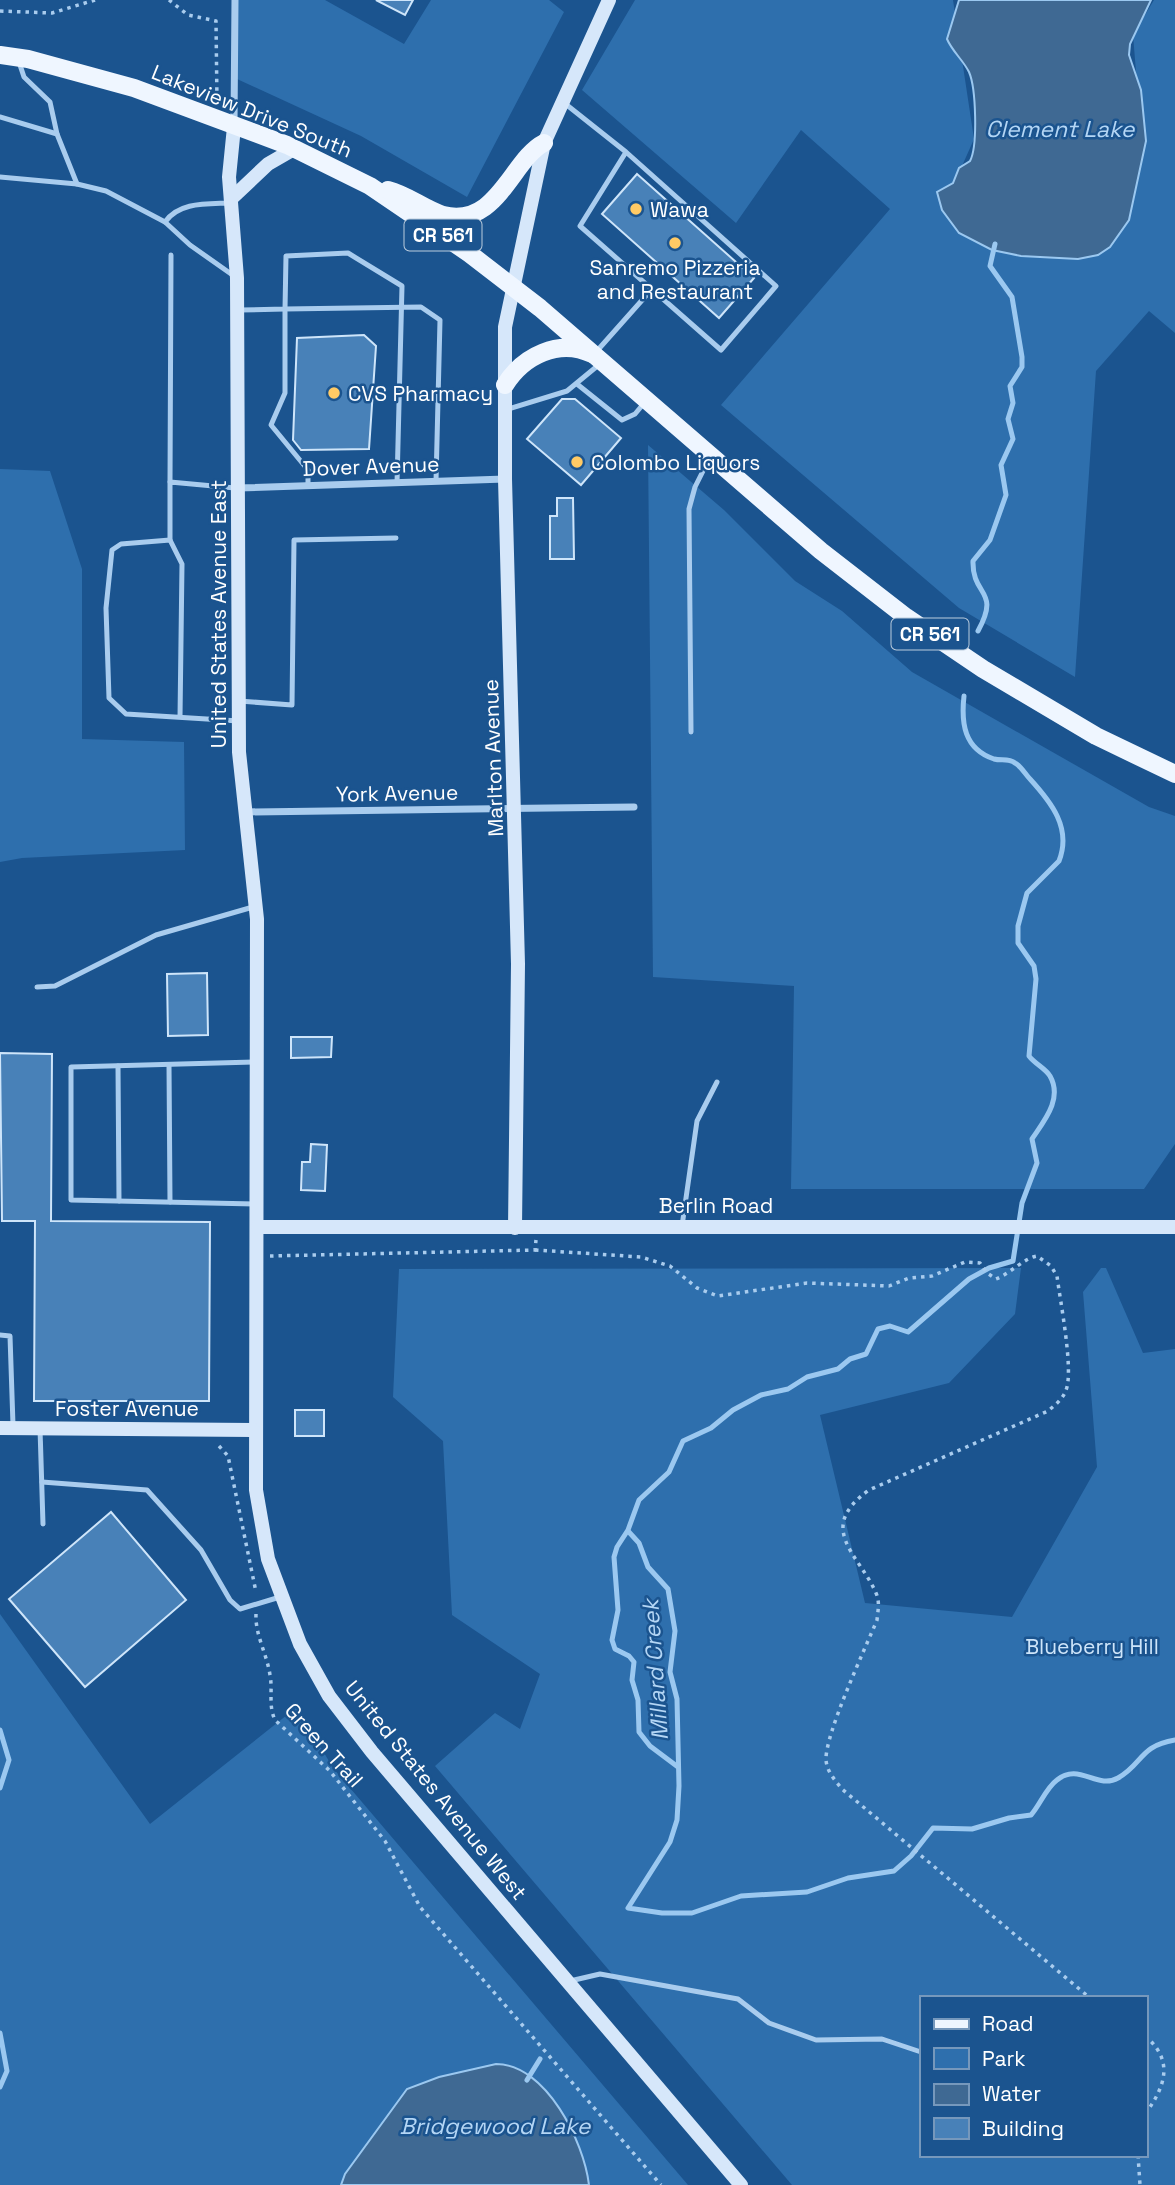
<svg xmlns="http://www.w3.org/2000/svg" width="1175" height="2185" viewBox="0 0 1175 2185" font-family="'Space Grotesk',sans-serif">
<rect width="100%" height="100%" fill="#1b548f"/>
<g fill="#2e6fad" fill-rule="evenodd">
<polygon points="237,0 325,0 404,44 431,0 549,0 564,12 467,197 361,136 237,79"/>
<polygon points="635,0 953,0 974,139 942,211 1143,157 1133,35 1154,0 1175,0 1175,333 1149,311 1096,371 1075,677 959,608 721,405 890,209 801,130 736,223 582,90"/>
<polygon points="648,445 724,510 795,581 842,611 912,672 1149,807 1175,816 1175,1144 1144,1189 791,1189 794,986 653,977"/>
<polygon points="0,469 50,471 82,569 82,739 184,742 185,850 22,858 0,862"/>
<path d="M1021,1268L1015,1314L949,1383L820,1415L865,1603L1012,1617L1097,1467L1083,1292L1101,1268H1106L1143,1353L1175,1349V2185H792L435,1766L495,1713L520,1729L540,1674L452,1615L443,1441L393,1397L399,1269ZM921,1998H1145V2155H921Z"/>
<polygon points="0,1614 150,1824 297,1707 333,1768 688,2185 0,2185"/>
</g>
<g fill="#3f6993" stroke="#9bc8f0" stroke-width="2">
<path d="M959,0H1151L1130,44L1129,55L1141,90L1146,141L1129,220L1110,247L1098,255L1078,259L1021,256L992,250L959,233L942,210L937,192L953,183L959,168L970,161C978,146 976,88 969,72C963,60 952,51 947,39Z"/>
<path d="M496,2064C546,2064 584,2142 589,2185H341L345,2174L407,2089L439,2077Z"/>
</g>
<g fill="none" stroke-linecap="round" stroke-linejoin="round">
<g stroke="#9bc8f0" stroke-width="5">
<path d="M978,631C1001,589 972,597 973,561L990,540L1006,495L1001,465L1013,439L1008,419L1013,403L1010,386L1022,367V357L1012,297L990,266L995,244"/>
<path d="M628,1531L639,1543L648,1567L668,1589L675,1631L670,1672L677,1699L679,1786L677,1820L670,1842L628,1908L662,1913H692L741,1896L807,1892L848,1878L894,1871L911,1856L933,1828L972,1829L1009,1818L1031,1815C1040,1805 1046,1788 1057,1780C1079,1762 1097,1790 1118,1778C1143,1764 1139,1746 1175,1740"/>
<polyline points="0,1730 9,1760 0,1788"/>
<path d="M678,1767L650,1746L639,1732L638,1700L632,1680L634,1662L629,1656L615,1649L612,1640L618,1610L614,1557L617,1547L628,1530L639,1500L669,1472L683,1441L711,1428L733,1410L761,1395L788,1389L807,1377L838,1369L850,1359L866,1354L878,1329L890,1326L908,1332L969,1279L989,1268L1013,1261L1022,1203L1037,1163L1032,1139C1044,1121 1063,1099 1050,1076C1045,1068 1035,1064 1029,1056L1036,979L1034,966L1018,943V926L1027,893L1059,861C1072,828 1051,802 1030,779C1025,774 1021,766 1015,763C1009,758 1001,761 994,759C964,749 961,723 964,696"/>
<polyline points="0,2033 7,2071 0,2087"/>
<polyline points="527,2080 540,2059"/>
</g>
</g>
<g fill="#4881b8" stroke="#cee5fa" stroke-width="2">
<polygon points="376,0 413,0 405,15"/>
<polygon points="637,174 754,278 719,318 602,214"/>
<polygon points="364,335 376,346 369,449 301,450 293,440 297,338"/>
<polygon points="562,399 575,399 621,438 581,485 527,439"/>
<polygon points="557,498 573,498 574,559 550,559 550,516 557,516"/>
<polygon points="207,973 208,1035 168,1036 167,974"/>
<polygon points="291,1037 332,1037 331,1057 291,1058"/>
<polygon points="0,1053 52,1054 51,1221 210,1222 209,1401 34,1401 35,1221 2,1221"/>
<polygon points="311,1144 327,1145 325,1191 301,1190 302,1162 310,1162"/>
<rect x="295" y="1410" width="29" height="26"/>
<polygon points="111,1512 186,1600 85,1687 9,1599"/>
</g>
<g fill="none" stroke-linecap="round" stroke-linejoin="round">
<g stroke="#a9ccee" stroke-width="3.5" stroke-dasharray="3.5 5" stroke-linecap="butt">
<polyline points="169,0 188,15 216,21 217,102"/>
<polyline points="0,11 52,13 95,0"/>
<path d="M535,1250L641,1257L670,1266L697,1288L718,1296L807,1283L889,1286L909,1278L932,1276L965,1262L980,1263L987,1273L996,1279C1011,1273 1024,1258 1037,1256L1051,1266L1057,1276C1060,1300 1074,1371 1066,1390C1063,1399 1055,1405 1048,1411L869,1490C815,1529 859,1554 876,1593C880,1602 878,1610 877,1620C865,1649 825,1734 826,1760C827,1772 835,1780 842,1789L1090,1998"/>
<polyline points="270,1256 535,1250 536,1240"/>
<polyline points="219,1446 228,1456 256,1592"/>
<path d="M256,1614C255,1635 267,1654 270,1675C273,1691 268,1705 275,1720L330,1771L385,1841L420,1907L661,2185"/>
<path d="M1145,2036C1174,2060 1166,2086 1145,2114"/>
<polyline points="1138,2155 1140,2185"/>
</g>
<g stroke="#a9ccee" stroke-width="5">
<polyline points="19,62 24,77 50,102 57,134"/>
<polyline points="563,102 626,152 776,286 721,350 580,226 626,152"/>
<polyline points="0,117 57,134 77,184"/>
<polyline points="0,177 77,184 106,191 165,222"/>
<path d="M229,203C206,204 179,202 165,222L190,245L234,276"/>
<polyline points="239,310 285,309 286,256 348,253 402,286 397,483"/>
<polyline points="596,352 652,289"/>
<polyline points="577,384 622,420 635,414 645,402"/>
<polyline points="508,409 567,391 601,363"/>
<polyline points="170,482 171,255"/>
<polyline points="308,486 308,470 271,425 285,393 285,309 421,307 440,320 436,481"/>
<polyline points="170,540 170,482 235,488"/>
<polyline points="239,701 292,705 294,540 396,538"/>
<polyline points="180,717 182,564 170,540 121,544 112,550 106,608 109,698 126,714 239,721"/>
<polyline points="691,732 689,509 695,487 709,459"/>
<polyline points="37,987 55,986 156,935 253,907"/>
<polyline points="254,1062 71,1067 71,1200 255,1204"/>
<polyline points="169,1065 170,1202"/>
<polyline points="118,1066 119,1201"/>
<polyline points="682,1226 697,1121 717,1082"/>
<polyline points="0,1335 10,1336 13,1425"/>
<polyline points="40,1429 43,1524"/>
<polyline points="42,1482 147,1490 201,1550 230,1600 240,1609 280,1597"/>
<polyline points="570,1981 600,1974 738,1999 769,2023 816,2040 882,2039 921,2052"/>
</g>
<g stroke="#a9ccee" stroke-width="7">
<polyline points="234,123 235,0"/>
<polyline points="238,488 505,479"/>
<polyline points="246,812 634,807"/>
</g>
<g stroke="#d6e7fa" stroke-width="14">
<polyline points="234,127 229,177 237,278 239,752 257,919 256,1490 268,1559 300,1644 329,1696 372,1752 741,2185"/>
<polyline points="232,198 268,164 294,149"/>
<polyline points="258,1227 1175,1227"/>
<polyline points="515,1228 518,964 505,479 505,327 544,143 609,0"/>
<polyline points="0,1428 253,1430"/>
</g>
<g stroke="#eff6ff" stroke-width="18">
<polyline points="0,55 28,59 134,88 287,145 370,186 470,254 540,308 821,551 906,617 983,669 1096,736 1175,774"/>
<path d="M388,190C408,195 424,209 443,215C497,229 512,159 544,143"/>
<path d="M505,385C523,356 559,338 592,354"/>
</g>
</g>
<g fill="#ffca65" stroke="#1b548f" stroke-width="2.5">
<circle cx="636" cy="209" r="7"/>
<circle cx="675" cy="243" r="7"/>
<circle cx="334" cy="393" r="7"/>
<circle cx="577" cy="462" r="7"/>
</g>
<g text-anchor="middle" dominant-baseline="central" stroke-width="5" stroke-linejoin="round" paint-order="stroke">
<g fill="#1b548f" stroke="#bcd" stroke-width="2">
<rect x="404.5" y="219.5" width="77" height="31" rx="5"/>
<rect x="891.5" y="618.5" width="77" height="31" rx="5"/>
</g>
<g font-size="19" font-weight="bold" fill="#fff">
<text x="443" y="235">CR 561</text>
<text x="930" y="634">CR 561</text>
</g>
<g font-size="21" fill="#fff" stroke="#1b548f">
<text transform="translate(252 111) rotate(22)">Lakeview Drive South</text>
<text transform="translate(371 466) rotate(-2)">Dover Avenue</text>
<text transform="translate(218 614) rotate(-90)">United States Avenue East</text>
<text transform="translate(493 758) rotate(-92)">Marlton Avenue</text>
<text transform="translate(397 793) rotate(-1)">York Avenue</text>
<text x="716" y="1205">Berlin Road</text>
<text x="127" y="1408">Foster Avenue</text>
<text transform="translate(324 1745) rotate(48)">Green Trail</text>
<text transform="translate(436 1790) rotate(51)">United States Avenue West</text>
</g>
<g font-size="21" fill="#fff" stroke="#1b548f" text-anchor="start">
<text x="650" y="209">Wawa</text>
<text x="675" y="267" text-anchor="middle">Sanremo Pizzeria<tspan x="675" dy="24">and Restaurant</tspan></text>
<text x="348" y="393">CVS Pharmacy</text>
<text x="591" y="462">Colombo Liquors</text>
</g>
<g font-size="21" fill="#cee5fa" stroke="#1b548f">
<text x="1092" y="1646">Blueberry Hill</text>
</g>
<g font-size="23" font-style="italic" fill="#b4d6f5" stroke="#1b548f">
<text x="1060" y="129">Clement Lake</text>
<text transform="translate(655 1670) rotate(-94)">Millard Creek</text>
<text x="495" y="2126">Bridgewood Lake</text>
</g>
</g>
<rect x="920" y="1996" width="228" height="161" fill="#1b548f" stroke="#7698bc" stroke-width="2"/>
<rect x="934" y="2019" width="35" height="10" fill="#eff6ff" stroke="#7698bc" stroke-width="2"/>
<text x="982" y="2031" font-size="21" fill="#ffffff">Road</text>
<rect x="934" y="2048" width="35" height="21" fill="#2e6fad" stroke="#7698bc" stroke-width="2"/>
<text x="982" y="2066" font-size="21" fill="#ffffff">Park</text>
<rect x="934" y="2084" width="35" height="21" fill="#3f6993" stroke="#7698bc" stroke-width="2"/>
<text x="982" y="2101" font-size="21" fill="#ffffff">Water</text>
<rect x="934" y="2118" width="35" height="21" fill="#4881b8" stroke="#7698bc" stroke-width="2"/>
<text x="982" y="2136" font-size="21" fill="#ffffff">Building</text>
</svg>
